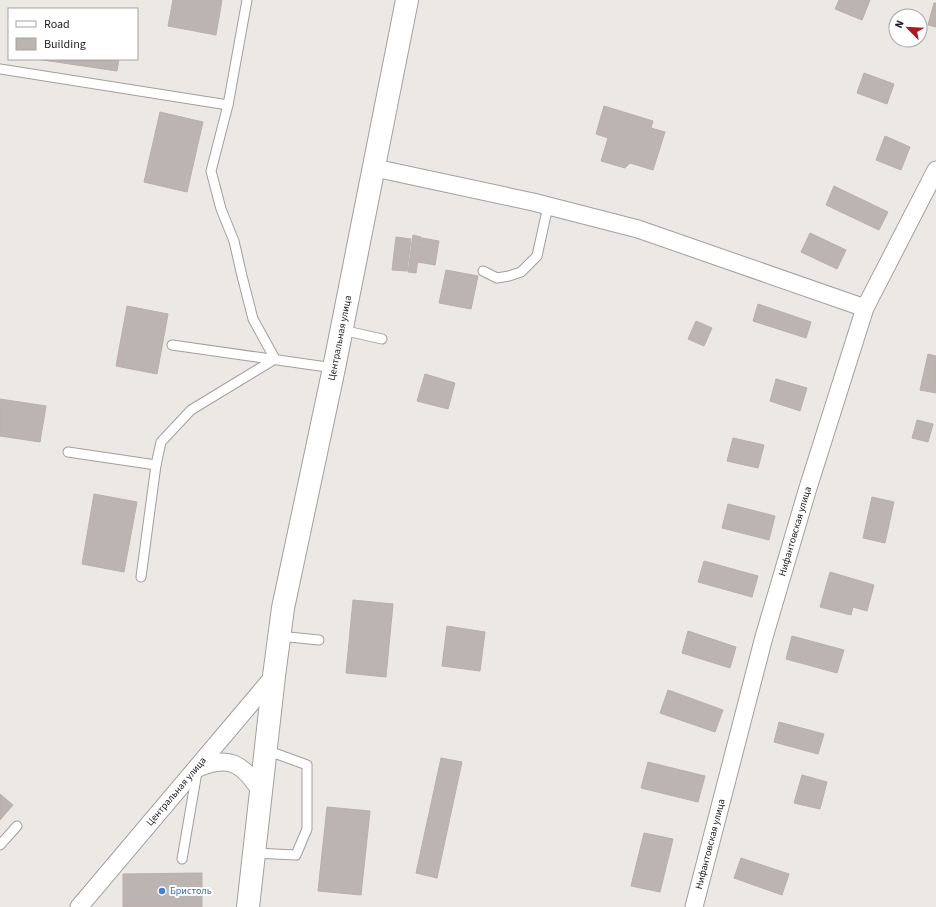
<svg xmlns="http://www.w3.org/2000/svg" width="936" height="907" viewBox="0 0 936 907" font-family="'Source Sans 3',sans-serif">
<rect width="100%" height="100%" fill="#ece8e3"/>
<g fill="#bcb4b0" stroke="#bcafa7">
<polygon points="173,0 222,0 216,35 168,26"/>
<polygon points="839,0 870,0 862,20 835,9"/>
<polygon points="934,3 936,3 936,27 928,25"/>
<polygon points="36,59 119,59 117,71"/>
<polygon points="864,73 894,84 887,104 857,93"/>
<polygon points="604,106 653,121 651,128 665,132 653,170 630,163 625,168 601,161 608,138 596,134"/>
<polygon points="160,112 203,122 187,192 144,182"/>
<polygon points="885,136 910,147 901,170 876,160"/>
<polygon points="834,186 888,212 879,230 826,205"/>
<polygon points="810,233 846,250 837,269 801,252"/>
<polygon points="413,235 421,237 416,273 408,272"/>
<polygon points="396,237 411,239 407,271 392,270"/>
<polygon points="422,238 439,241 435,265 418,262"/>
<polygon points="446,270 478,276 471,309 439,303"/>
<polygon points="758,304 811,322 806,338 753,321"/>
<polygon points="127,306 168,314 157,374 116,366"/>
<polygon points="696,321 712,328 704,346 688,339"/>
<polygon points="928,354 936,356 936,393 920,390"/>
<polygon points="425,374 455,383 448,409 417,401"/>
<polygon points="776,379 807,388 800,411 770,401"/>
<polygon points="0,399 46,406 40,442 0,436"/>
<polygon points="917,420 933,424 928,442 912,438"/>
<polygon points="733,438 764,445 758,468 727,461"/>
<polygon points="94,494 137,502 124,572 82,564"/>
<polygon points="872,497 894,502 885,543 863,538"/>
<polygon points="728,504 775,516 769,540 722,528"/>
<polygon points="704,561 758,576 752,597 698,582"/>
<polygon points="830,572 874,585 867,611 853,607 851,615 820,607"/>
<polygon points="353,600 393,604 386,677 346,673"/>
<polygon points="447,626 485,632 480,671 442,666"/>
<polygon points="688,631 736,647 730,668 682,653"/>
<polygon points="792,636 844,650 837,673 786,659"/>
<polygon points="668,690 723,710 715,732 660,713"/>
<polygon points="779,722 824,734 818,754 774,742"/>
<polygon points="441,758 462,762 437,878 416,873"/>
<polygon points="648,762 705,776 698,802 641,788"/>
<polygon points="802,775 827,782 820,809 794,803"/>
<polygon points="0,794 13,805 0,820"/>
<polygon points="327,807 370,811 361,895 318,891"/>
<polygon points="644,833 673,839 660,892 631,886"/>
<polygon points="741,858 789,874 782,895 734,878"/>
<polygon points="202,873 202,907 123,907 123,874"/>
</g>
<g fill="none" stroke-linecap="round" stroke-linejoin="round">
<defs>
<g id="service">
<polyline points="0,69 228,105"/>
<polyline points="483,271 497,278 509,276 521,272 537,256 548,206"/>
<polyline points="342,330 382,339"/>
<polyline points="172,345 334,368"/>
<polyline points="68,452 156,465"/>
<polyline points="141,577 156,465 161,442 191,410 275,359 253,319 242,276 234,241 221,209 211,171 228,105 247,0"/>
<polyline points="279,636 319,640"/>
<polyline points="0,845 17,826"/>
<polyline points="254,853 296,855 307,829 307,765 266,750"/>
<polyline points="182,859 197,772"/>
</g>
<g id="minor">
<polyline points="375,168 533,202 638,229 865,308"/>
<path d="M196,769C228,754 243,763 261,792"/>
<path id="s1" d="M79,907L274,676"/>
<path id="s2" d="M694,907L764,637L807,491L865,308L936,170"/>
</g>
<g id="tertiary">
<path id="s3" d="M248,907L274,676L283,608L334,368L407,0"/>
</g>
</defs>
<use href="#service" stroke="#a0a0a0" stroke-width="11"/>
<use href="#minor" stroke="#a0a0a0" stroke-width="19"/>
<use href="#tertiary" stroke="#a0a0a0" stroke-width="24"/>
<use href="#service" stroke="#fff" stroke-width="9"/>
<use href="#minor" stroke="#fff" stroke-width="17"/>
<use href="#tertiary" stroke="#fff" stroke-width="22"/>
</g>
<circle fill="#3f7fe0" stroke="#fff" stroke-width="1.5" cx="162" cy="891" r="4"/>
<g text-anchor="middle" dominant-baseline="central" stroke-width="4" stroke-linejoin="round" paint-order="stroke">
<g font-size="10" fill="#1c1c1c" stroke="#fff">
<text stroke="none"><textPath href="#s3" startOffset="577">Центральная улица</textPath></text>
<text stroke="none"><textPath href="#s2" startOffset="389">Нифантовская улица</textPath></text>
<text stroke="none"><textPath href="#s1" startOffset="151">Центральная улица</textPath></text>
<text stroke="none"><textPath href="#s2" startOffset="65">Нифантовская улица</textPath></text>
</g>
<g font-size="10" fill="#366cbe" stroke="#fff" text-anchor="start">
<text x="170" y="891">Бристоль</text>
</g>
</g>
<rect x="8" y="8" width="130" height="52" fill="#ffffff" stroke="#a4a4a4"/>
<rect x="16" y="21" width="20" height="6" fill="#ffffff" stroke="#a4a4a4"/>
<text x="44" y="28" font-size="12" fill="#1c1c1c">Road</text>
<rect x="16" y="38" width="20" height="12" fill="#bcb4b0" stroke="#a4a4a4"/>
<text x="44" y="48" font-size="12" fill="#1c1c1c">Building</text>
<g transform="translate(908 28) rotate(294)"><circle r="19" fill="#ffffff" stroke="#a4a4a4"/>
<path d="M0-3L7 15L0 10L-7 15Z" fill="#b2161e"/>
<text y="-6" font-size="11" font-weight="bold" text-anchor="middle" fill="#1c1c1c">N</text>
</g>
</svg>
